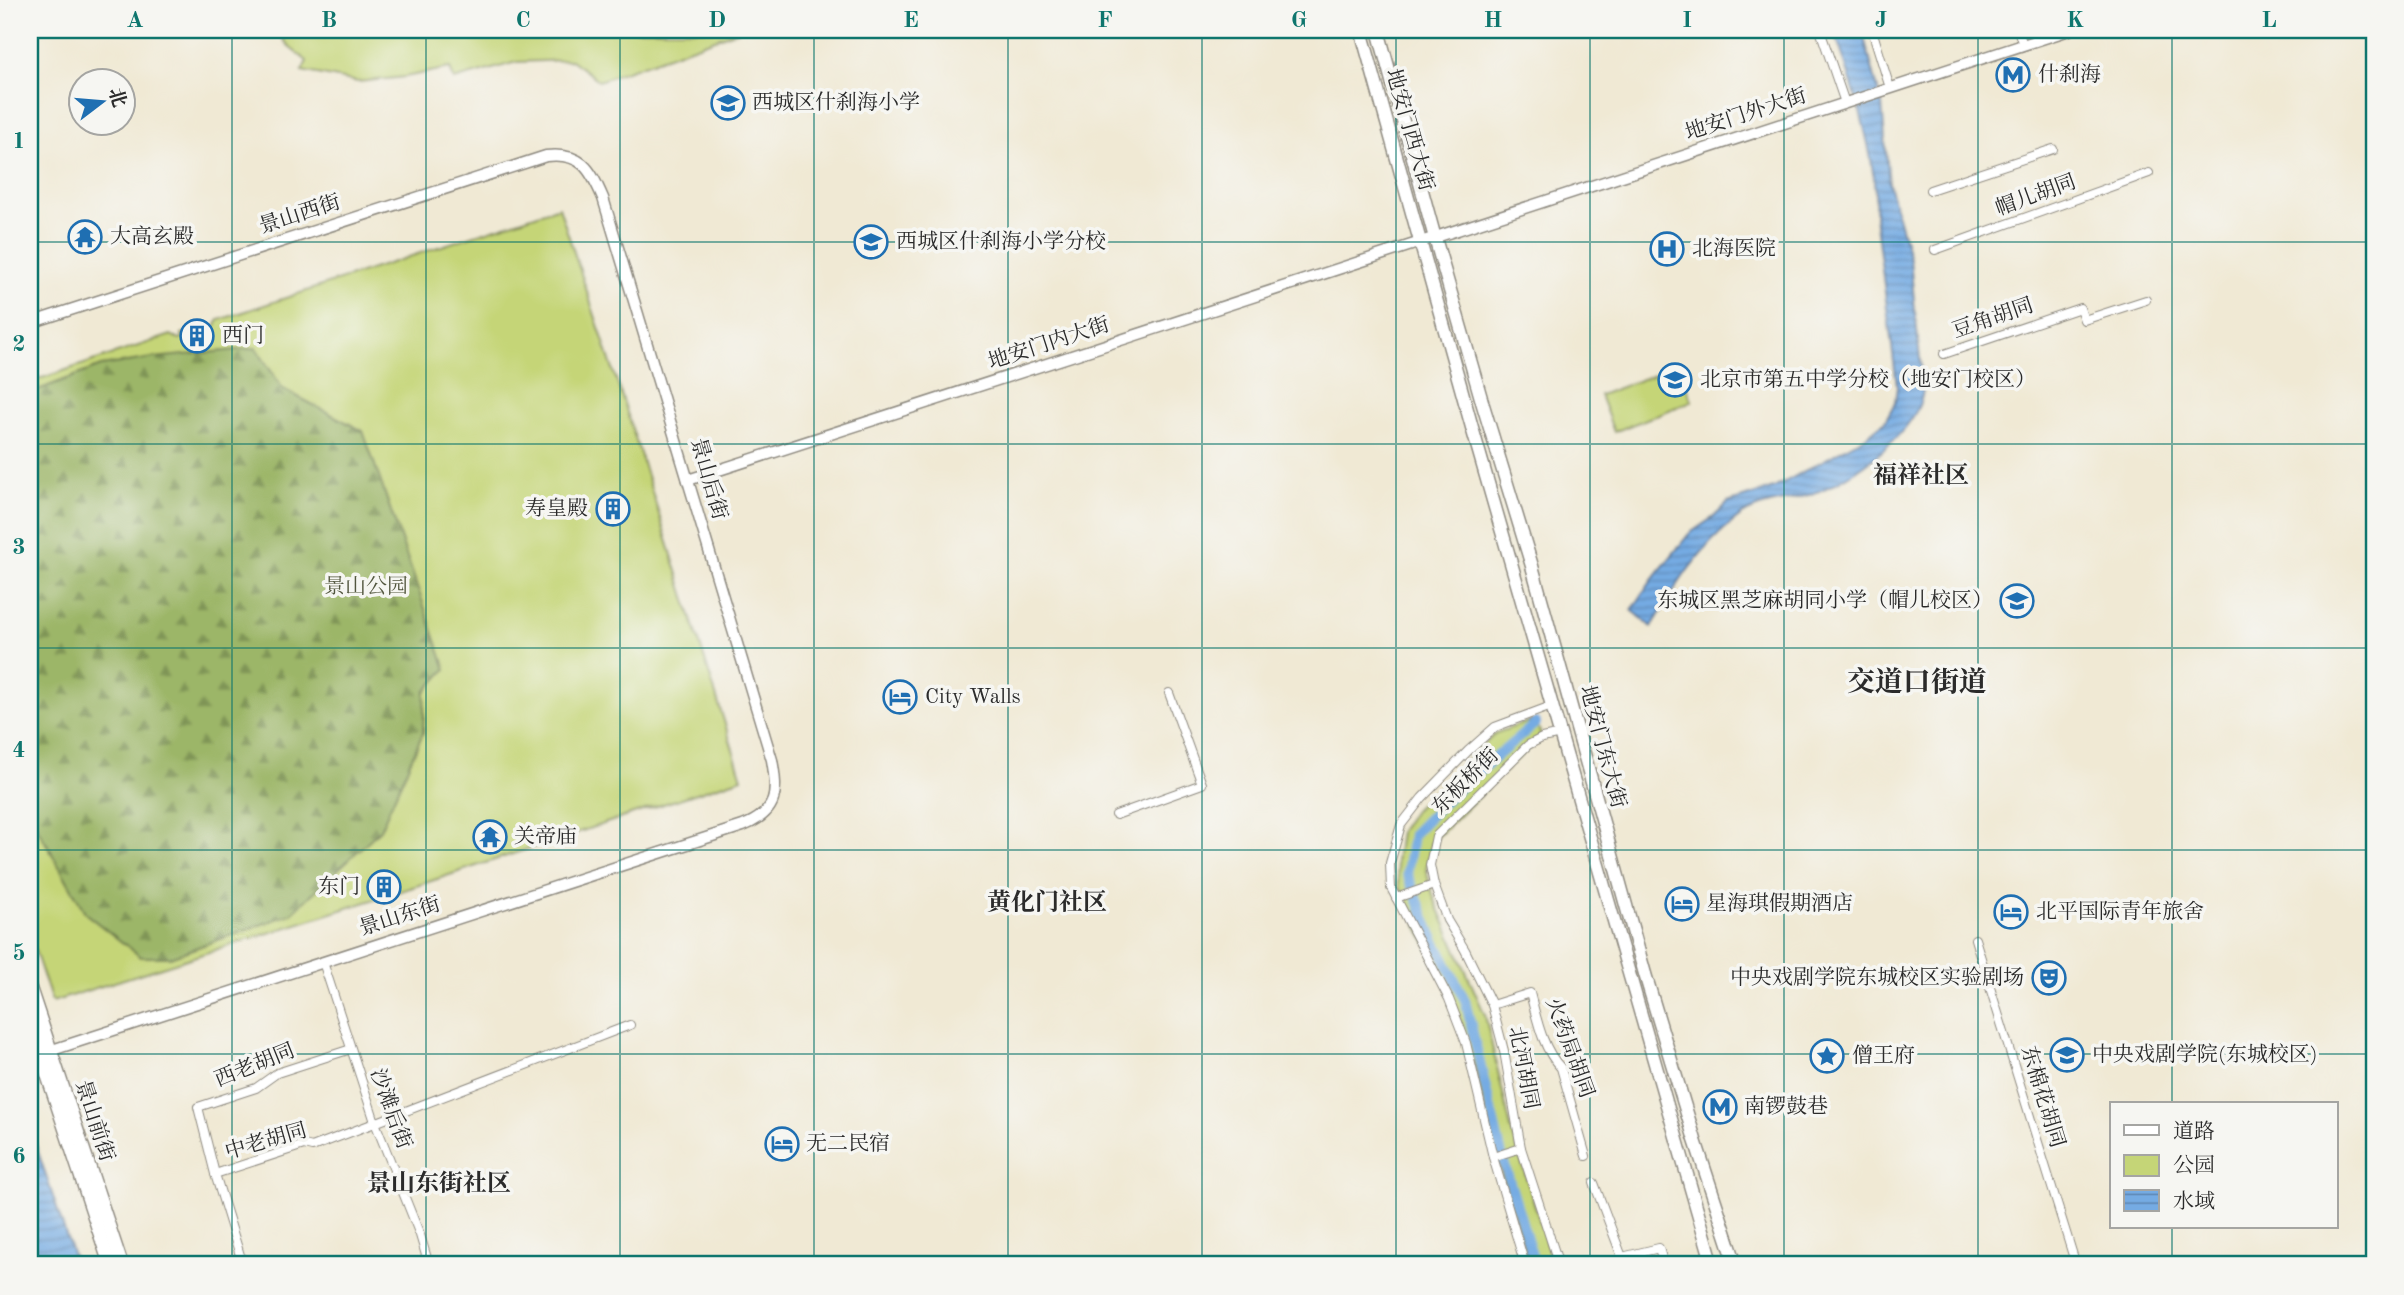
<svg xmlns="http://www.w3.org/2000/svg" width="2404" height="1295" viewBox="0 0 2404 1295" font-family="'Old Standard TT','Noto Serif SC',serif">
<defs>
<pattern id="forest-firs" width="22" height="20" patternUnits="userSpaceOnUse" patternTransform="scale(1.75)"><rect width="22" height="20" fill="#9cb668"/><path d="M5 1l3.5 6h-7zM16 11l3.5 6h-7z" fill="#7f9456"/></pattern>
<pattern id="water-rules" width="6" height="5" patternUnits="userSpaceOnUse" patternTransform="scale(1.75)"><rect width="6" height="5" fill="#75abe3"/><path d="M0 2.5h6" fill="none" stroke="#608bb8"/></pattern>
</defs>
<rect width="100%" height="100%" fill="#f6f6f2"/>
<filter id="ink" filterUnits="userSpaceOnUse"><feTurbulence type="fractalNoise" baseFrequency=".0143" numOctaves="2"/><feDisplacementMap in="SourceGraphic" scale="14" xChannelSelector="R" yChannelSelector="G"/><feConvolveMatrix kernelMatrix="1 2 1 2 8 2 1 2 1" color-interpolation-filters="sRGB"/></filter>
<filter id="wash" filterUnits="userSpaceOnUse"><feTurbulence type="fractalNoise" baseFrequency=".00686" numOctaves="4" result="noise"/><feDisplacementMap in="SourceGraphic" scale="28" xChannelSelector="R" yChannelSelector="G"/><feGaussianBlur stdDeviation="1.57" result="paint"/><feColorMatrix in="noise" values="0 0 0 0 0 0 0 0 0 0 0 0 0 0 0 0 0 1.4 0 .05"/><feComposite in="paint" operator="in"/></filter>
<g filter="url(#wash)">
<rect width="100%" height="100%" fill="#f0e9d4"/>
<g fill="#c5d577" stroke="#788051" stroke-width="2">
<polygon points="277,30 740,30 599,81 571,60 517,62 454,80 450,68 405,77 358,82 302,71 307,61 289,47"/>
<polygon points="559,207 625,406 742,778 404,890 52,1002 30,936 30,382 171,335 179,339 183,338 182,334 208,326 210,330 214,328 219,320"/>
<polygon points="1679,365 1692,401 1614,432 1600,395"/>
<polygon points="1536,719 1541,736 1431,843 1426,870 1434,898 1485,1015 1511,1128 1553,1265 1529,1265 1492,1145 1475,1070 1455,1005 1399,887 1396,861 1400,831 1415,809 1496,733"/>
</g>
<polygon fill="url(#forest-firs)" stroke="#64704a" stroke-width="2" points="256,348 283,389 363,431 446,669 425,692 423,733 380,830 291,914 170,957 141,957 86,914 30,815 30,393 101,366 153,358"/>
<g fill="url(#water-rules)" stroke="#506b87" stroke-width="2">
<path d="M1834,30H1862L1882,105L1889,184L1910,259L1923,390C1919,431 1851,480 1814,493C1789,503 1761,501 1738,518C1700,546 1675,587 1652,627L1632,610L1652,580L1689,534L1715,516L1728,503L1774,488L1865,437L1885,421L1895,403L1897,385L1875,216C1879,161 1852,82 1834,30Z"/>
<polygon points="30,1128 76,1265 30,1265"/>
</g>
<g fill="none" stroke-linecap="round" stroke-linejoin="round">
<polyline stroke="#75abe3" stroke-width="10" points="1535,1265 1502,1156 1465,1000 1432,935 1407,874 1413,834 1449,797 1536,723"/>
</g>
</g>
<g filter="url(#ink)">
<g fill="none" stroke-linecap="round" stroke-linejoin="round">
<defs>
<g id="street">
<polyline points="1820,30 1845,103"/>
<polyline points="1872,30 1890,88"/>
<polyline points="2018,30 2023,45"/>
<polyline points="1930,190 2053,149"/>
<polyline points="1935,250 2149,173"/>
<polyline points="1944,354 2080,308 2084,320 2146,300"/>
<polyline points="1116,815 1202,784 1169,693"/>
<polyline points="1396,898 1434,885"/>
<polyline points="1975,939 2076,1265"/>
<polyline points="323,962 376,1125 420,1235 429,1265"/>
<path d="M1492,1005L1530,993C1537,1019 1542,1048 1561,1068L1586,1156"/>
<polyline points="1493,1157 1521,1148"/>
<polyline points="215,1174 198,1107 256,1088 277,1073 351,1049"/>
<polyline points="1594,1183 1622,1257 1659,1248 1664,1265"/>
<polyline points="243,1265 215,1174 304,1145 312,1147 630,1025"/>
<polyline points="1525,1265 1493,1157 1466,1043 1449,999 1391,888 1390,863 1401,825 1422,798 1468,751 1495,727 1554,705"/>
<polyline points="1559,1265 1521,1148 1504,1051 1492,1005 1465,950 1447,920 1434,885 1430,865 1436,836 1528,745 1542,738 1561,734"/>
<polyline points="1678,1265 1710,1255"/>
</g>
<g id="secondary">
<path d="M30,323L546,156C581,152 590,168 603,198L772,760C778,793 778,812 743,826L46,1052"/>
<path d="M688,480C1149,332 1609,180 2069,30"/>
</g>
<g id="primary">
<polyline points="1361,30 1473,431 1713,1265"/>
<polyline points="1378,30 1435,238 1483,405 1532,566 1645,974 1695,1140 1736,1265"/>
<polyline points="30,988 122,1265"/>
<polyline points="30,1023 110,1265"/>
</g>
</defs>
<use href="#street" stroke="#8e8a80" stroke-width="10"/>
<use href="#secondary" stroke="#8e8a80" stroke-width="13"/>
<use href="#primary" stroke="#8e8a80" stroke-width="15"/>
<use href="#street" stroke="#fff" stroke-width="8"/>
<use href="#secondary" stroke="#fff" stroke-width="10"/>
<use href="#primary" stroke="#fff" stroke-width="12"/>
</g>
</g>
<path fill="none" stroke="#0f766e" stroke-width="2" stroke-opacity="0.55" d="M232,30V1265M426,30V1265M620,30V1265M814,30V1265M1008,30V1265M1202,30V1265M1396,30V1265M1590,30V1265M1784,30V1265M1978,30V1265M2172,30V1104M30,242H2374M30,444H2374M30,648H2374M30,850H2374M30,1054H2374M2172,1227V1265"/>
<defs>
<symbol id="metro-ring" viewBox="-11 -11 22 22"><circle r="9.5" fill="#f6f6f2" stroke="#1f6fb2" stroke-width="1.5"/><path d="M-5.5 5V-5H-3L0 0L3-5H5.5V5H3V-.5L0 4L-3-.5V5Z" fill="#1f6fb2"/></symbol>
<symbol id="school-ring" viewBox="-11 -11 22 22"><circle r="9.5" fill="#f6f6f2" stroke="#1f6fb2" stroke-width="1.5"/><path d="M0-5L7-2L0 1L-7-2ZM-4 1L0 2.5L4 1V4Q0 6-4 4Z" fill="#1f6fb2"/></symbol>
<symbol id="temple-ring" viewBox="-11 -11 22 22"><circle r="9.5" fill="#f6f6f2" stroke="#1f6fb2" stroke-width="1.5"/><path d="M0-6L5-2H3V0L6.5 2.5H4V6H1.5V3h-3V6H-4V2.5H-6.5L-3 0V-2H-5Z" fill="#1f6fb2"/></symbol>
<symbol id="hospital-ring" viewBox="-11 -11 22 22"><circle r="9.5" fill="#f6f6f2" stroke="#1f6fb2" stroke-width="1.5"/><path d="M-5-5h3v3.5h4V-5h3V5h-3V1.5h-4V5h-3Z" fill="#1f6fb2"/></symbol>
<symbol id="building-ring" viewBox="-11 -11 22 22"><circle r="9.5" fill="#f6f6f2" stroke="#1f6fb2" stroke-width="1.5"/><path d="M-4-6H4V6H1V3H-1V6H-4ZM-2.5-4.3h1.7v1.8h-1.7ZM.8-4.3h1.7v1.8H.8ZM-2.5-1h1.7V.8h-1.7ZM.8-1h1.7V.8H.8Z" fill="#1f6fb2"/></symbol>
<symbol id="hotel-ring" viewBox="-11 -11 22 22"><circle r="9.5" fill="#f6f6f2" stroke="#1f6fb2" stroke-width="1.5"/><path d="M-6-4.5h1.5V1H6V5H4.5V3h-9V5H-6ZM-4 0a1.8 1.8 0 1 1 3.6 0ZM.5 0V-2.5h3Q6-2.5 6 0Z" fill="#1f6fb2"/></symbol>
<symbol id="theatre-ring" viewBox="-11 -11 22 22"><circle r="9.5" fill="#f6f6f2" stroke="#1f6fb2" stroke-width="1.5"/><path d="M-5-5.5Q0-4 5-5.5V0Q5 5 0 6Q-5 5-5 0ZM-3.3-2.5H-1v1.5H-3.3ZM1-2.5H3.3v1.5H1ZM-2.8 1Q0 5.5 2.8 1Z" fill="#1f6fb2"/></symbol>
<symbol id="university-ring" viewBox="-11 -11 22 22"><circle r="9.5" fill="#f6f6f2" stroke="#1f6fb2" stroke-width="1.5"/><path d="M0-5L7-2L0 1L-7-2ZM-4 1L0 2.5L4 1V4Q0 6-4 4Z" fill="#1f6fb2"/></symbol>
<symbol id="sight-ring" viewBox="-11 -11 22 22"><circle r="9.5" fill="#f6f6f2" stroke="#1f6fb2" stroke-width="1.5"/><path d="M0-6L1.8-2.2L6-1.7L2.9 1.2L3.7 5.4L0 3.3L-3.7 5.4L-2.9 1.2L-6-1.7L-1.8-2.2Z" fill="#1f6fb2"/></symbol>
</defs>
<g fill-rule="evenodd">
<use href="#metro-ring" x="1994" y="56" width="38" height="38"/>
<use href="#school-ring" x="709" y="84" width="38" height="38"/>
<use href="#temple-ring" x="66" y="218" width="38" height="38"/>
<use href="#school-ring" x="852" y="223" width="38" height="38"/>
<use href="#hospital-ring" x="1648" y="230" width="38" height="38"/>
<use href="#building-ring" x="178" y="317" width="38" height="38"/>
<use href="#school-ring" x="1656" y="361" width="38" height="38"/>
<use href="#building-ring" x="594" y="490" width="38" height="38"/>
<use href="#school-ring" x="1998" y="582" width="38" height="38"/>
<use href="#hotel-ring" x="881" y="678" width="38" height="38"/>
<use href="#temple-ring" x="471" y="818" width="38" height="38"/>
<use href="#building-ring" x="365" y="868" width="38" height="38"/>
<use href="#hotel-ring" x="1663" y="885" width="38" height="38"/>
<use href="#hotel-ring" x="1992" y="893" width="38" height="38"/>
<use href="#theatre-ring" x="2030" y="959" width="38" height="38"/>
<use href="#university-ring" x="2048" y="1036" width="38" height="38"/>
<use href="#sight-ring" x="1808" y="1037" width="38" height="38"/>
<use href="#metro-ring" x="1701" y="1088" width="38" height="38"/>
<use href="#hotel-ring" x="763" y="1125" width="38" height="38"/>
</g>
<g text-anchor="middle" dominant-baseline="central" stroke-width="7" stroke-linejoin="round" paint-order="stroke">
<g font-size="21" fill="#2b2b2b" stroke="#f6f6f2" text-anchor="start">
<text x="2038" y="75">什刹海</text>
<text x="752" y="103">西城区什刹海小学</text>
<text x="110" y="237">大高玄殿</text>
<text x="896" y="242">西城区什刹海小学分校</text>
<text x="1692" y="249">北海医院</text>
<text x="222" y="336">西门</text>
<text x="1700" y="380">北京市第五中学分校（地安门校区）</text>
<text x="588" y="509" text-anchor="end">寿皇殿</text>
<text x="1993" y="601" text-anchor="end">东城区黑芝麻胡同小学（帽儿校区）</text>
<text x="925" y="697">City Walls</text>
<text x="514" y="837">关帝庙</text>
<text x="360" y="887" text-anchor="end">东门</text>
<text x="1706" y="904">星海琪假期酒店</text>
<text x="2036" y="912">北平国际青年旅舍</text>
<text x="2024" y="978" text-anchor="end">中央戏剧学院东城校区实验剧场</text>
<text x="2092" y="1055">中央戏剧学院(东城校区)</text>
<text x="1852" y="1056">僧王府</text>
<text x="1744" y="1107">南锣鼓巷</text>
<text x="806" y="1144">无二民宿</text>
</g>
<g font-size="21" fill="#2b2b2b" stroke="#f6f6f2">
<text transform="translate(1746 115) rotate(-18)">地安门外大街</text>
<text transform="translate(1409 130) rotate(74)">地安门西大街</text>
<text transform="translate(2036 196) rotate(-20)">帽儿胡同</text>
<text transform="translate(300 215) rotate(-18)">景山西街</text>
<text transform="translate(1993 319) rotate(-19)">豆角胡同</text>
<text transform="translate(1049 344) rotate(-18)">地安门内大街</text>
<text transform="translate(708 479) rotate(74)">景山后街</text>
<text transform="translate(1602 747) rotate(75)">地安门东大街</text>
<text transform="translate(1466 782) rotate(-45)">东板桥街</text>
<text transform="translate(400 917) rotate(-18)">景山东街</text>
<text transform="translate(1569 1048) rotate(70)">火药局胡同</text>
<text transform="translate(255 1066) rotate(-22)">西老胡同</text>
<text transform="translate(1523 1068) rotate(79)">北河胡同</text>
<text transform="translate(2042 1097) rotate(73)">东棉花胡同</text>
<text transform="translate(390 1109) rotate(70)">沙滩后街</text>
<text transform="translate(94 1121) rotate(72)">景山前街</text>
<text transform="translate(266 1142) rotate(-16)">中老胡同</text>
</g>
<g font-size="21" fill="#52563e" stroke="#f6f6f2">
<text x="366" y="587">景山公园</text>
</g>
<g font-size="24" font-weight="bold" fill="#2b2b2b" stroke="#f6f6f2">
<text x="1921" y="477">福祥社区</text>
<text x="1047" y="904">黄化门社区</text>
<text x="439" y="1185">景山东街社区</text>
</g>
<g font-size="28" font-weight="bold" fill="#2b2b2b" stroke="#f6f6f2">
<text x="1917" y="684">交道口街道</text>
</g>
</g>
<rect width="2404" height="1295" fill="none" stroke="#f6f6f2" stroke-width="77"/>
<rect x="2110" y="1102" width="228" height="126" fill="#f6f6f2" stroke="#a5a5a2" stroke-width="2"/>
<rect x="2124" y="1125" width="35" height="10" fill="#ffffff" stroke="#a5a5a2" stroke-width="2"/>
<text x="2173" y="1138" font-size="21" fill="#2b2b2b">道路</text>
<rect x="2124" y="1155" width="35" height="21" fill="#c5d577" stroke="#a5a5a2" stroke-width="2"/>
<text x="2173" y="1172" font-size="21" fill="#2b2b2b">公园</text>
<rect x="2124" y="1190" width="35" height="21" fill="url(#water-rules)" stroke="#a5a5a2" stroke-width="2"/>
<text x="2173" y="1208" font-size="21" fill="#2b2b2b">水域</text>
<g transform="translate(102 102) rotate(74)"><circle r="33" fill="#f6f6f2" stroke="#a5a5a2" stroke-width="2"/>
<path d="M0-5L12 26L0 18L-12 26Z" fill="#1f6fb2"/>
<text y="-10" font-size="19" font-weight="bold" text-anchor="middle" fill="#2b2b2b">北</text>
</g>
<rect x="38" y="38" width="2328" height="1218" fill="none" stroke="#0f766e" stroke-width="2.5"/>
<g font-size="23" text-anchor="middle" font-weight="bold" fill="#0f766e">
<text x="135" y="27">A</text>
<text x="329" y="27">B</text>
<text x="523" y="27">C</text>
<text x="717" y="27">D</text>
<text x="911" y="27">E</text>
<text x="1105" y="27">F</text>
<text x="1299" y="27">G</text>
<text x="1493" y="27">H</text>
<text x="1687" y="27">I</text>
<text x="1881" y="27">J</text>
<text x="2075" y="27">K</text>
<text x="2269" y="27">L</text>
<text x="19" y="148">1</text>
<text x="19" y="351">2</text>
<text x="19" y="554">3</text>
<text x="19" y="757">4</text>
<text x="19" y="960">5</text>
<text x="19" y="1163">6</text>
</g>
</svg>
